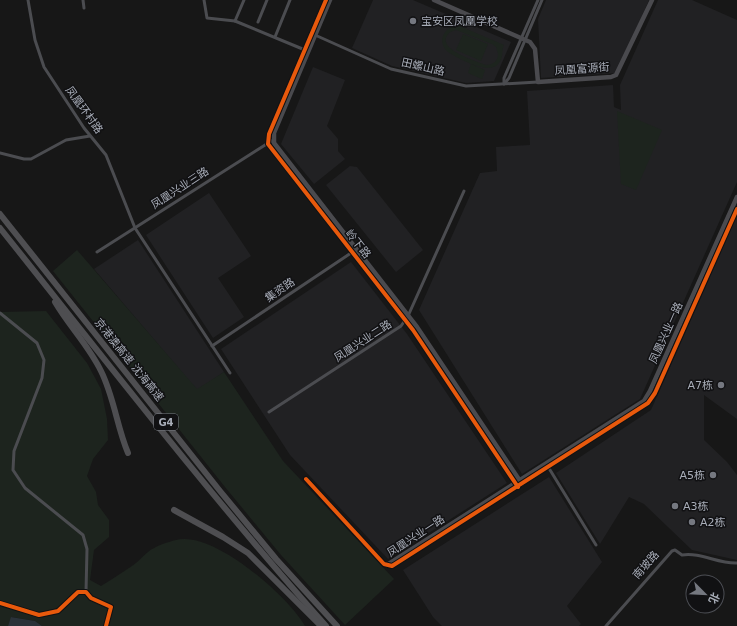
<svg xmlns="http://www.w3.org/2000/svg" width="737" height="626" viewBox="0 0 737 626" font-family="'DejaVu Sans','Noto Sans SC',sans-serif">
<rect width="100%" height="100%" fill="#171717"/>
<g fill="#212123">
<polygon points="373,0 413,0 511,42 494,81 466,83 392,66 352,48"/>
<polygon points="546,0 649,0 617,73 541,78 538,19"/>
<polygon points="658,0 692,0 737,20 737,182 640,399 522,474 419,310 480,173 497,171 496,147 530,145 527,91 613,85 614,107 621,110 620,85"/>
<polygon points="313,67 345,80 327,126 338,139 338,151 345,159 314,184 281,144"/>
<polygon points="350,166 357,167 423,250 396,272 326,185"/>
<polygon points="209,193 251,256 218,278 244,317 213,338 146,235"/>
<polygon points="737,216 737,419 704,395 704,440 727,462 737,475 737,560 692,550 644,504 629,497 600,544 556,473 651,410"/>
<polygon points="138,240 224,372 197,390 94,269"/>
<polygon points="351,262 407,334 507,483 388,559 290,455 221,349"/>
<polygon points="549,477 602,562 567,606 581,624 579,626 442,626 433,617 403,570"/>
</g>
<g fill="#1d241e" fill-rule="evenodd">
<path d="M448,21L504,45C501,51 504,57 499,63C490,76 459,59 448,52C439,44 441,33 451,27L447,25ZM456,30L492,44L496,47L498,54C498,61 493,65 486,65C476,61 442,51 446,38C448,33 451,31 456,30Z"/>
<polygon points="463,34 488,44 481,61 456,50"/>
<polygon points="471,64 485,70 482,79 468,73"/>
<polygon points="617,111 662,130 636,190 621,184"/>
<polygon points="77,250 197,389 224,372 283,461 394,579 345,625 281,555 225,487 53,271"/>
<path d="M46,311L87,363L101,389L107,419L108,440L93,459L87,476L96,492L98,505L109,520V537L94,550L90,580L101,586C112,579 122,573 132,566C138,562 143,556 148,552C155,546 168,542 176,540C213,530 288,596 305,626H42L35,621L12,617L8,626H0V312Z"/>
</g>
<polygon fill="#2a3239" points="11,617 35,621 42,626 8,626"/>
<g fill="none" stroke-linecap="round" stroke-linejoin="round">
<g stroke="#4b4c50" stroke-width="3">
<polyline points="28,0 35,40 44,67 84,128 106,155 135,228 230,373"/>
<polyline points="83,0 84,8"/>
<polyline points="204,0 207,18 235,21 305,50"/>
<polyline points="235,21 244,0"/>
<polyline points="258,22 267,0"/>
<polyline points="315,35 391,69 466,86 538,82"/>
<polyline points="275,37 290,0"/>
<polyline points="504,83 504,78 538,0"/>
<polyline points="504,84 509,78 542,0"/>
<polyline points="0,153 24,159 31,159 66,140 90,136"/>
<polyline points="97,252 273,140"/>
<polyline points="0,313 37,343 44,360 42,378 14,451 13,470 25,488 83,535 87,549 86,592 91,598 111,607 106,626"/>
<polyline points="212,346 354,251"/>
<polyline points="269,412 401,326 408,316 464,191"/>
<polyline points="547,465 596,545"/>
<polyline points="306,479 384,564 387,565"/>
<path d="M606,626L672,551L675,550L682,555C701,552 718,564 737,563"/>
</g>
<g stroke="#4a4a4e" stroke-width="4.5">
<polyline points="326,0 269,134 268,144 413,330 518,487"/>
<polyline points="330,0 274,133 274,143 417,327 522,484"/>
<polyline points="434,0 530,42 535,49 538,82 611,77 616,75 652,0"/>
<polyline points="387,565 644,401 650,391 737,197"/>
<polyline points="387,565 392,566 648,403 655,393 737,209"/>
</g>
<g stroke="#4e4e51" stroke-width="6">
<polyline points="0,214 220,491 276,559 337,626"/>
<path d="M0,228C107,362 212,498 326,626"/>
<path d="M55,302C69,326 89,346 101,371C114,397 117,427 128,453"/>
<polyline points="174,510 223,537 248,553 321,626"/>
</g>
<defs>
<g id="cycleway">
<polyline points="326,0 269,134 268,144 413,330 518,487"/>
<polyline points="306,479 384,564 392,566 648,403 655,393 737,209"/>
<polyline points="0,603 39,615 58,611 78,592 86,592 91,598 111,607 106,626"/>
</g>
</defs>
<use href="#cycleway" stroke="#111113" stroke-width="6"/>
<use href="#cycleway" stroke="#e8590c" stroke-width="4"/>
</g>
<g fill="#757880" stroke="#111113" stroke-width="1.5">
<circle cx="413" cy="21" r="4"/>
<circle cx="721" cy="385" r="4"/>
<circle cx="713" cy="475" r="4"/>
<circle cx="675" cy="506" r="4"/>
<circle cx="692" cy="522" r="4"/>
</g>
<g text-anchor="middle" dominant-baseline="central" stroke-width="3" stroke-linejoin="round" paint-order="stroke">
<rect fill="#111113" stroke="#7b7e86" stroke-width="1" x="154" y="414" width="24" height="16" rx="3"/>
<g font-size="10" font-weight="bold" fill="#a8adb8">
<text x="166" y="422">G4</text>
</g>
<g font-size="11" fill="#a8adb8" stroke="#111113" text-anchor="start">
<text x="421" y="21">宝安区凤凰学校</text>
<text x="713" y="385" text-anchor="end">A7栋</text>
<text x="705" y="475" text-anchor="end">A5栋</text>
<text x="683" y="506">A3栋</text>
<text x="700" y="522">A2栋</text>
</g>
<g font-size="11" fill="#a8adb8" stroke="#111113">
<text transform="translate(423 67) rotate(13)">田螺山路</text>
<text transform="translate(582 69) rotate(-4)">凤凰富源街</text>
<text transform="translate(84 110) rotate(54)">凤凰环村路</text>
<text transform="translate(180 188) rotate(-33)">凤凰兴业三路</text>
<text transform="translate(358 244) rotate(52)">岭下路</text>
<text transform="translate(280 290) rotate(-34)">集资路</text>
<text transform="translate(666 333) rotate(-66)">凤凰兴业一路</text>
<text transform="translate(363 341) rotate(-33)">凤凰兴业二路</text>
<text transform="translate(129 360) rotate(51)">京港澳高速 沈海高速</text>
<text transform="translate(416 536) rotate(-33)">凤凰兴业一路</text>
<text transform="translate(646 565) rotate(-49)">南坡路</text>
</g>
</g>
<g transform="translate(705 594) rotate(114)"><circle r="19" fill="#111113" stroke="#4d4f55"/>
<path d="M0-3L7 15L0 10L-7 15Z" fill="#757880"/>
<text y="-6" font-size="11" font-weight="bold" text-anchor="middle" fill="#a8adb8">北</text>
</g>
</svg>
